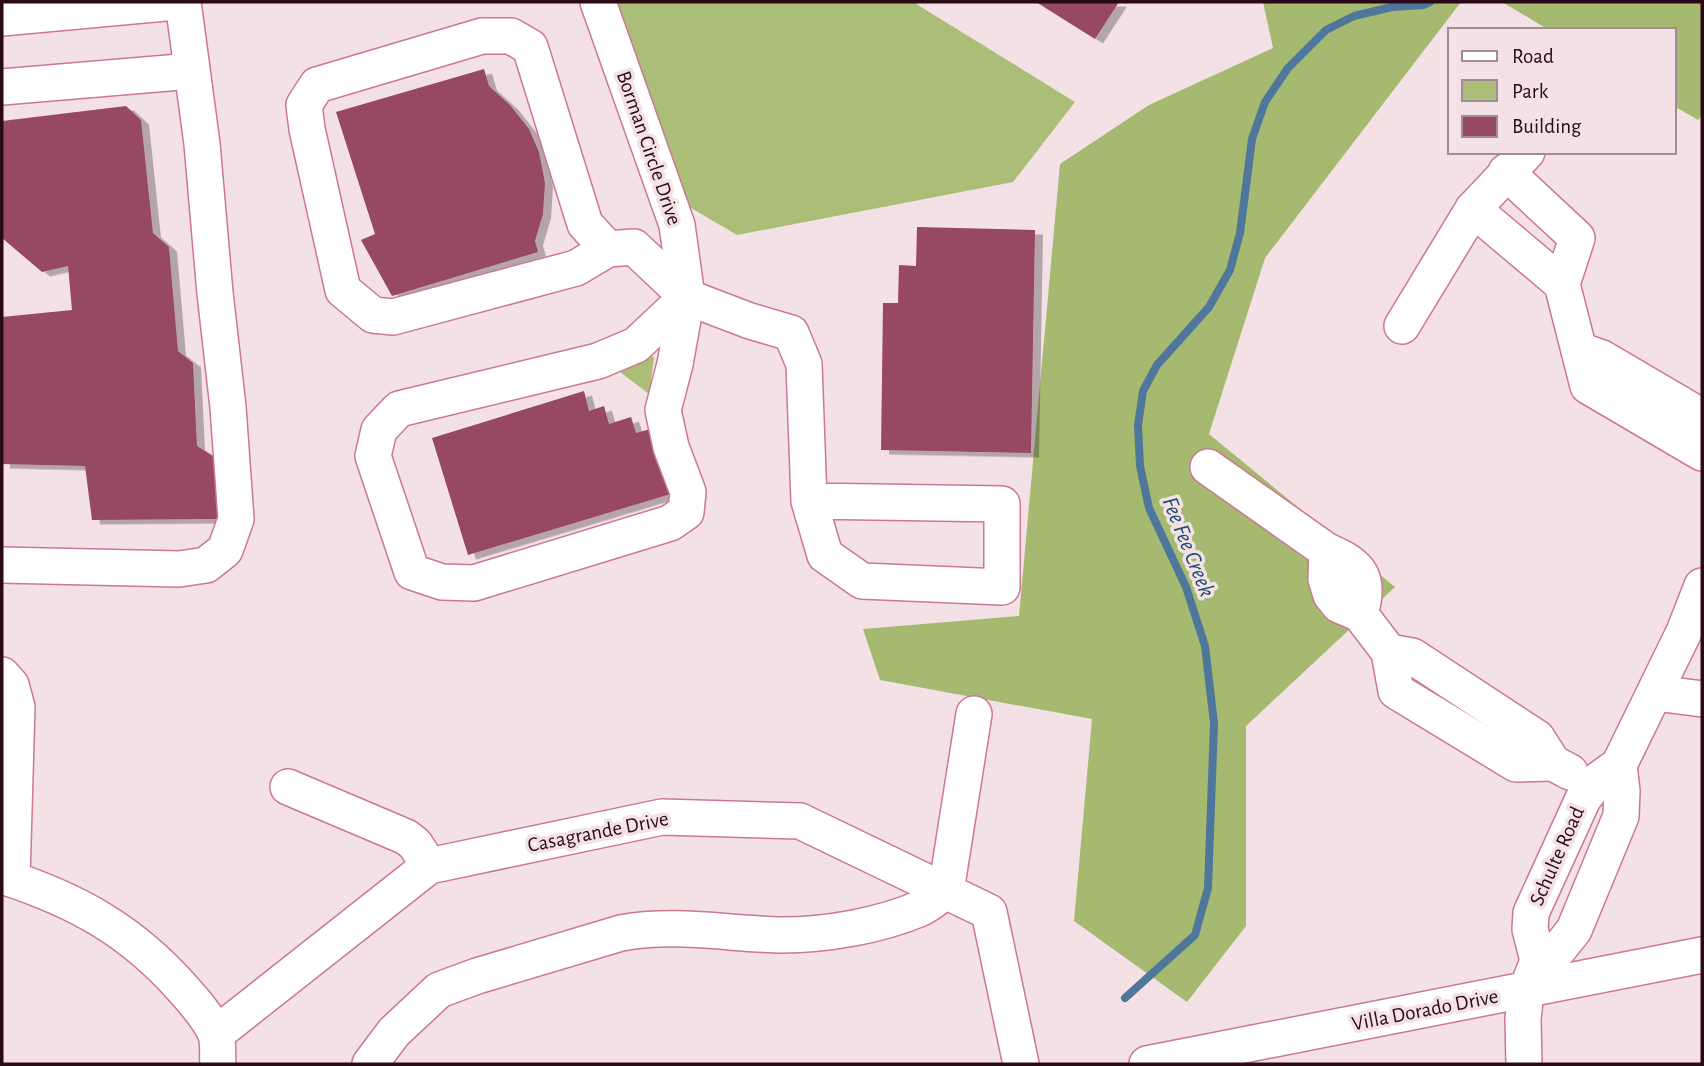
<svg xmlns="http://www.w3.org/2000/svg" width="1704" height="1066" viewBox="0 0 1704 1066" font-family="'Alegreya Sans',sans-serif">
<defs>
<filter id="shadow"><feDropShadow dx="8" dy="4.5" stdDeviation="0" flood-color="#0004"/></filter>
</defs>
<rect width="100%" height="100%" fill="#f4e1e5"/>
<g fill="#abbe78">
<polygon points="615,2 913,2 1075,102 1013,182 737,235 686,205"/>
<polygon points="645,352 654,358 649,394 612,366"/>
</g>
<g fill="#a6b970">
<polygon points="1263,2 1461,2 1265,258 1209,434 1395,587 1246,726 1246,926 1187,1002 1074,921 1092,719 880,680 863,629 1019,616 1060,164 1149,105 1273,48"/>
<polygon points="1502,2 1702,2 1702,114 1698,120 1674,106 1674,30 1549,30"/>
</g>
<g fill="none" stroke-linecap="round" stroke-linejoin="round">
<polyline stroke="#4f769b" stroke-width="8" points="1125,998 1195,935 1208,888 1214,723 1205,646 1186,587 1149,508 1140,466 1138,425 1143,391 1157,365 1209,307 1230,270 1240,233 1252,139 1265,102 1288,68 1326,30 1354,16 1392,7 1424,5 1430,2"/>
</g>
<g fill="#974862" filter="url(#shadow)">
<polygon points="1036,2 1119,2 1095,39"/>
<polygon points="484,69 489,86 510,105 529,129 539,152 545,183 543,214 535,241 538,252 392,296 361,240 375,234 336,112"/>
<polygon points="126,106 141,120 153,233 169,247 178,351 193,363 197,446 216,458 219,519 92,520 85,466 2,464 2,317 72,310 68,266 42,272 2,238 2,121"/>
<polygon points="917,227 1035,230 1031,453 881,450 883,303 898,303 899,265 916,266"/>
<polygon points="584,391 589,411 604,406 609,424 631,417 636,433 654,428 674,493 468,555 432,438"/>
</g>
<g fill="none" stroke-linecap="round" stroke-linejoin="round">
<defs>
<g id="minor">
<polyline points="598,2 677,225 687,297 675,364 663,410 671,447 688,492 686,512 670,523 474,583 442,582 412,572 373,456 379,430 399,409 598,361 636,345 687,297"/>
<polyline points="2,18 176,2"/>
<polyline points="2,87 192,71"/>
<polyline points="1506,172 1577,238 1562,284 1588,386 1702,453"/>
<polyline points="1473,209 1562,284"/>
<polyline points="608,249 576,268 393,317 373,315 343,290 307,129 304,105 317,85 482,36 511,36 530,47 585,224 608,249 634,247 687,297 750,321 791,333 804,364 809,501 825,555 862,581 1002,587 1002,504 809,501"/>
<polyline points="1402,326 1473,209 1527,152"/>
<polyline points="1579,350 1602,358 1702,417"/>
<path d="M1208,467L1327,551C1361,565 1371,578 1360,614"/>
<polyline points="1327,551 1326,579 1331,595 1339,605 1360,614 1389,652 1396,691 1516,764 1553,763"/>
<polyline points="2,565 179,569 206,565 225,550 236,519 228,407 215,293 202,144 183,2"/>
<polyline points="1389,652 1412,656 1537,738 1553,763 1570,772"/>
<polyline points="2,675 11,685 17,707 12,879"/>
<polyline points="1655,693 1702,699"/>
<polyline points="288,787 406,837 415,844 429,866"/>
<path d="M2,876C76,900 131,930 183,989C194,1001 208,1017 215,1032C219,1041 217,1055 218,1064"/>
<polyline points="1538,961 1530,929 1531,913 1583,799 1598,780 1619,765 1684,632 1702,586"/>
<polyline points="216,1034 429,866 662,817 800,821 989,912 1021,1064"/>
<path d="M370,1064L394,1032L439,990L477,976L621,933C675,923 728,934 782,935C826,935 878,926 919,909C929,905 937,897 946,891L974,714"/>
<polyline points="1147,1064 1702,955"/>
<polyline points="1524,1064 1523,1019 1526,991 1538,961 1558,950 1574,930 1621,816 1622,791 1619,765"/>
</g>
</defs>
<use href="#minor" stroke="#cc7891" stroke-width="38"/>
<use href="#minor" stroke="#fff" stroke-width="35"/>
</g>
<g text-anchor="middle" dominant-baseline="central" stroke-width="7" stroke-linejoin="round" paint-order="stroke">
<g font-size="21" fill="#2a0a16" stroke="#f4e1e5">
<text transform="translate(649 148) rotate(71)">Borman Circle Drive</text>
<text transform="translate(598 832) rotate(-11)">Casagrande Drive</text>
<text transform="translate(1557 856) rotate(-66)">Schulte Road</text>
<text transform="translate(1425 1010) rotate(-11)">Villa Dorado Drive</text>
</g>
<g font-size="23" font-style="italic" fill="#164b6c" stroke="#f4e1e5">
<text transform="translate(1188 547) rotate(68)">Fee Fee Creek</text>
</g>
</g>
<rect width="1704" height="1066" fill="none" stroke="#2a0a16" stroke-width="7"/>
<rect x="1448" y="28" width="228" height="126" fill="#f4e1e5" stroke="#a38b92" stroke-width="2"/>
<rect x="1462" y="51" width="35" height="10" fill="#ffffff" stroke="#a38b92" stroke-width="2"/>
<text x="1512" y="63" font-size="21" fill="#2a0a16">Road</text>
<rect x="1462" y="80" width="35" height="21" fill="#abbe78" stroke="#a38b92" stroke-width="2"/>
<text x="1512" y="98" font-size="21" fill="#2a0a16">Park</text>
<rect x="1462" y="116" width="35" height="21" fill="#974862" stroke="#a38b92" stroke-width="2"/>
<text x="1512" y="133" font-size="21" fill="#2a0a16">Building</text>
</svg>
